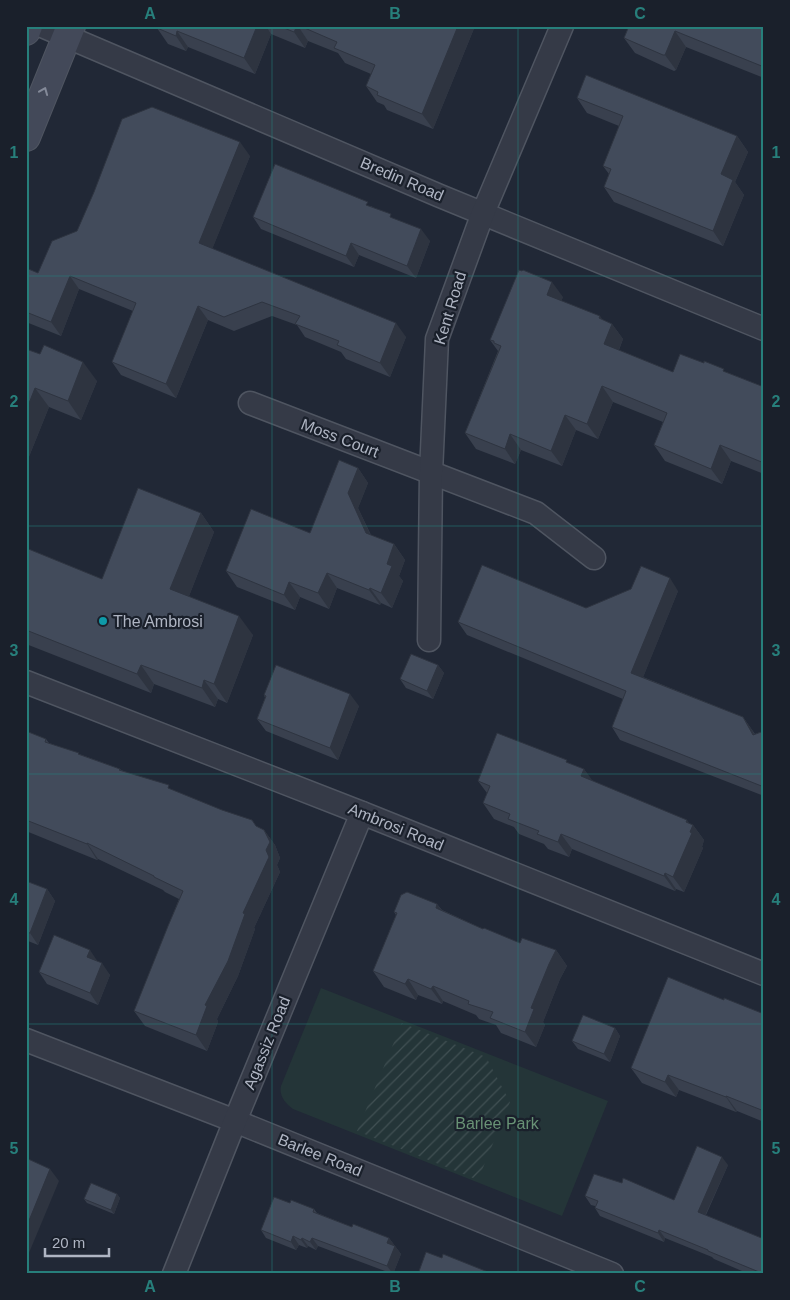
<svg xmlns="http://www.w3.org/2000/svg" width="790" height="1300" viewBox="0 0 790 1300" font-family="Helvetica,sans-serif">
<defs>
<pattern id="garden-furrows" width="10" height="10" patternUnits="userSpaceOnUse" patternTransform="scale(1.25)"><rect width="10" height="10" fill="#243538"/><path d="M-1 1l2-2M0 10L10 0M9 11l2-2" fill="none" stroke="#415053"/></pattern>
</defs>
<rect width="100%" height="100%" fill="#212836"/>
<path fill="#243538" d="M321,988L608,1101L562,1216L293,1109C285,1103 279,1096 281,1086Z"/>
<polygon fill="url(#garden-furrows)" points="402,1023 486,1057 510,1102 478,1180 357,1131"/>
<g fill="none" stroke-linecap="round" stroke-linejoin="round">
<defs>
<g id="minor">
<polyline points="42,26 440,196 764,329"/>
<polyline points="250,403 536,513 594,558"/>
<polyline points="429,640 431,473 437,339 483,213 562,26"/>
<polyline points="26,682 362,813 764,974"/>
<polyline points="26,1040 235,1121 612,1274"/>
<polyline points="174,1274 235,1121 362,813"/>
</g>
<g id="secondary">
<polyline points="26,31 28,26"/>
<polyline points="26,137 71,26"/>
</g>
</defs>
<use href="#minor" stroke="#4f5561" stroke-width="25"/>
<use href="#secondary" stroke="#4f5561" stroke-width="30"/>
<use href="#minor" stroke="#353a47" stroke-width="22"/>
<use href="#secondary" stroke="#434959" stroke-width="28"/>
</g>
<g fill="#39404e">
<polygon points="158,26 475,26 433,129 387,110 384,105 377,102 366,86 371,74 345,63 338,53 308,41 305,48 271,34 255,74 188,47 186,51 168,44 157,28"/>
<polygon points="629,26 764,26 764,78 686,47 676,70 674,71 635,53 624,38"/>
<polygon points="577,98 737,136 748,152 735,182 744,195 723,246 614,202 604,187 609,174 603,166 619,126 587,113"/>
<polygon points="250,156 212,249 406,337 390,377 346,359 341,352 305,337 297,325 272,316 234,331 208,320 176,398 121,375 112,362 133,311 79,289 61,336 26,322 26,268 38,273 77,231"/>
<polygon points="371,206 394,219 430,241 416,278 359,255 354,267 261,229 253,217"/>
<polygon points="563,297 561,301 612,324 623,339 619,350 673,372 726,372 764,387 764,474 731,461 722,484 665,461 654,445 663,422 613,402 598,439 576,430 562,466 521,450 515,464 476,449 465,433 498,351 490,340"/>
<polygon points="26,349 97,381 81,420 49,407 26,464"/>
<polygon points="358,468 368,483 358,508 371,535 394,544 405,560 399,576 403,581 392,608 381,603 380,605 337,588 329,609 300,597 295,610 237,587 226,571 310,533"/>
<polygon points="201,513 214,532 189,596 253,635 227,703 218,699 215,707 154,684 151,693 26,644 26,548 102,579"/>
<polygon points="678,591 643,677 743,717 755,734 764,731 764,796 620,740 612,727 623,699 467,635 458,622 586,608"/>
<polygon points="438,665 444,673 433,699 406,688 400,679"/>
<polygon points="264,695 359,706 338,760 266,731 257,719 265,698"/>
<polygon points="26,731 46,739 49,743 120,769 121,770 172,790 264,830 275,845 280,858 277,865 280,872 254,928 255,929 238,976 217,1019 218,1022 207,1051 145,1026 134,1011 179,899 165,892 163,890 98,859 97,860 26,831"/>
<polygon points="570,764 584,769 592,781 693,825 704,840 702,847 703,848 684,892 676,889 675,891 572,849 569,857 548,849 544,844 519,834 514,827 494,819 483,803 487,793 478,781"/>
<polygon points="26,881 47,889 55,901 38,945 28,941 26,945"/>
<polygon points="437,904 442,910 483,929 520,943 556,950 567,966 560,979 543,1022 545,1025 536,1047 501,1033 496,1025 479,1019 476,1015 443,1001 442,1004 418,995 416,1000 384,987 373,971 396,915 394,912"/>
<polygon points="98,962 110,975 98,1005 47,984 39,972"/>
<polygon points="764,1014 764,1122 737,1111 736,1112 679,1090 676,1097 642,1083 631,1068"/>
<polygon points="615,1028 620,1036 610,1062 578,1049 572,1041"/>
<polygon points="728,1165 706,1215 764,1274 749,1274 714,1259 712,1257 665,1238 664,1242 600,1216 595,1208 595,1206 591,1205 585,1196 674,1200"/>
<polygon points="117,1194 120,1198 114,1214 87,1203 84,1199"/>
<polygon points="290,1203 314,1209 317,1213 352,1227 389,1238 401,1254 393,1274 318,1246 316,1250 308,1246 307,1248 299,1245 296,1250 266,1238 261,1230"/>
</g>
<g fill="#2e3440">
<polygon points="257,26 266,26 271,34 255,74 244,58"/>
<polygon points="297,26 298,26 308,41 305,48 294,32"/>
<polygon points="458,26 475,26 433,129 422,114"/>
<polygon points="177,31 188,47 186,51 176,36"/>
<polygon points="675,31 686,47 676,70 665,55"/>
<polygon points="737,136 748,152 735,182 744,195 723,246 713,231 721,174"/>
<polygon points="240,142 250,156 209,257 199,243"/>
<polygon points="421,229 430,241 416,278 407,266"/>
<polygon points="351,243 359,255 354,267 346,256"/>
<polygon points="70,276 79,289 61,336 51,322"/>
<polygon points="552,282 563,297 557,310 547,295"/>
<polygon points="198,306 208,320 176,398 166,384"/>
<polygon points="600,316 610,330 612,324 623,339 615,359 604,344 599,318"/>
<polygon points="396,323 406,337 390,377 380,363"/>
<polygon points="83,362 97,381 81,420 68,401"/>
<polygon points="602,386 613,402 598,439 587,424"/>
<polygon points="35,388 49,407 26,464 26,411"/>
<polygon points="565,415 576,430 562,466 551,451"/>
<polygon points="510,434 521,450 515,464 505,449"/>
<polygon points="720,445 731,461 722,484 711,469"/>
<polygon points="358,468 368,483 358,508 377,549 366,533 348,493"/>
<polygon points="201,513 214,532 184,609 170,589"/>
<polygon points="394,544 405,560 399,576 403,581 392,608 381,593 387,564"/>
<polygon points="327,573 337,588 329,609 318,593"/>
<polygon points="670,578 678,591 640,685 631,673"/>
<polygon points="289,582 300,597 295,610 284,595"/>
<polygon points="370,588 381,603 380,605 369,590"/>
<polygon points="239,616 253,635 227,703 214,684"/>
<polygon points="141,665 154,684 151,693 137,674"/>
<polygon points="438,665 444,673 433,699 427,691"/>
<polygon points="204,680 218,699 215,707 202,688"/>
<polygon points="350,694 359,706 338,760 330,748"/>
<polygon points="743,717 752,730 761,748 753,735"/>
<polygon points="584,769 595,784 581,776"/>
<polygon points="687,820 692,827 693,825 704,840 702,847 703,848 684,892 673,877"/>
<polygon points="264,830 275,845 280,858 277,865 280,872 254,928 255,929 238,976 217,1019 218,1022 207,1051 196,1035 205,1005 266,850"/>
<polygon points="561,834 572,849 569,857 558,842"/>
<polygon points="87,843 98,859 97,860 87,844"/>
<polygon points="665,873 676,889 675,891 664,876"/>
<polygon points="47,889 55,901 38,945 30,933"/>
<polygon points="437,904 448,919 436,908"/>
<polygon points="90,950 98,962 87,957"/>
<polygon points="556,950 567,966 560,979 543,1022 545,1025 536,1047 525,1032 531,1008 549,964"/>
<polygon points="102,963 110,975 98,1005 90,993"/>
<polygon points="408,979 418,995 416,1000 405,984"/>
<polygon points="433,986 443,1001 442,1004 431,989"/>
<polygon points="615,1028 620,1036 610,1062 604,1054"/>
<polygon points="668,1075 679,1090 676,1097 665,1082"/>
<polygon points="726,1096 737,1111 736,1112 726,1097"/>
<polygon points="722,1157 728,1165 703,1220 698,1212"/>
<polygon points="50,1169 59,1181 26,1260 26,1228"/>
<polygon points="117,1194 120,1198 114,1214 111,1210"/>
<polygon points="659,1230 665,1238 664,1242 658,1233"/>
<polygon points="293,1236 299,1245 296,1250 291,1242"/>
<polygon points="302,1238 308,1246 307,1248 301,1240"/>
<polygon points="312,1238 318,1246 316,1250 310,1242"/>
<polygon points="389,1238 401,1254 393,1274 387,1266 387,1243"/>
</g>
<g fill="#424b5b" stroke="#2e3440">
<polygon points="158,26 257,26 244,58 177,31 176,36 157,28"/>
<polygon points="279,26 297,26 294,32"/>
<polygon points="300,26 458,26 422,114 377,95 378,92 366,86 375,65 334,48 337,42"/>
<polygon points="629,26 764,26 764,67 675,31 665,55 663,55 624,38"/>
<polygon points="586,75 737,136 721,174 733,180 713,231 604,187 611,169 603,166 623,116 577,98"/>
<polygon points="152,107 240,142 199,243 396,323 380,363 337,345 339,341 295,324 300,316 262,302 224,317 198,306 166,384 112,362 136,303 70,276 51,322 26,312 26,268 38,273 52,241 77,231 94,192 122,119"/>
<polygon points="275,164 368,202 366,205 391,214 390,217 421,229 407,266 351,243 346,256 253,217"/>
<polygon points="519,270 522,271 523,270 552,282 547,295 600,316 599,318 612,324 604,344 673,372 680,354 704,363 704,361 724,369 723,371 764,387 764,463 720,445 711,469 654,445 667,413 602,386 587,424 565,415 551,451 510,434 505,449 465,433 501,346 494,343 494,341 490,340"/>
<polygon points="44,345 83,362 68,401 35,388 26,411 26,349 40,354"/>
<polygon points="339,460 358,468 348,493 366,533 394,544 387,564 392,566 381,593 370,588 369,590 327,573 318,593 289,582 284,595 226,571 251,509 310,533"/>
<polygon points="138,488 201,513 170,589 239,616 214,684 204,680 202,688 141,665 137,674 26,630 26,548 102,579"/>
<polygon points="482,565 586,608 631,589 641,566 670,578 631,673 743,717 753,735 764,731 764,787 612,727 626,691 458,622"/>
<polygon points="411,654 438,665 427,691 400,679"/>
<polygon points="276,665 350,694 330,748 257,719 266,696 264,695"/>
<polygon points="26,731 46,739 45,742 79,753 78,754 120,769 119,770 169,785 168,788 222,810 252,820 256,826 264,830 270,842 266,850 269,857 243,913 245,914 228,961 205,1005 207,1006 196,1035 134,1011 168,926 183,891 154,877 154,876 87,843 87,844 26,820"/>
<polygon points="497,733 567,760 566,762 584,769 581,776 687,820 686,822 693,825 690,832 692,833 673,877 665,873 664,876 561,834 558,842 537,834 539,831 508,819 510,814 483,803 490,786 478,781"/>
<polygon points="26,881 47,889 30,933 26,932"/>
<polygon points="407,892 437,904 436,908 483,929 484,928 520,943 522,938 556,950 549,964 531,1008 534,1009 525,1032 490,1018 493,1012 468,1004 469,1001 433,986 431,989 408,979 405,984 373,971 397,913 394,912 401,895"/>
<polygon points="54,935 90,950 87,957 102,963 90,993 39,972"/>
<polygon points="668,977 724,1000 724,998 764,1014 764,1111 726,1096 726,1097 668,1075 665,1082 631,1068"/>
<polygon points="583,1015 615,1028 604,1054 572,1041"/>
<polygon points="697,1146 722,1157 698,1212 764,1239 764,1274 708,1251 708,1250 659,1230 658,1233 595,1208 598,1201 585,1196 594,1174 622,1183 623,1178 674,1200"/>
<polygon points="26,1158 50,1169 26,1228"/>
<polygon points="91,1183 117,1194 111,1210 84,1199"/>
<polygon points="274,1197 290,1203 291,1200 314,1209 313,1212 352,1227 353,1224 389,1238 387,1243 395,1246 387,1266 312,1238 310,1242 302,1238 301,1240 293,1236 291,1242 261,1230"/>
<polygon points="426,1252 442,1258 443,1254 488,1272 487,1274 418,1274"/>
</g>
<defs><path id="oneway-chevron" d="M-2-3.5L2.5 0L-2 3.5" fill="none" stroke-width="1.6" stroke-linecap="round" stroke-linejoin="round" transform="scale(1.25)"/></defs>
<use stroke="#848a99" href="#oneway-chevron" transform="translate(44 91) rotate(-68)"/>
<path fill="none" stroke="#277f7b" stroke-width="1" stroke-opacity="0.55" d="M272,26V1274M518,26V1274M26,276H764M26,526H764M26,774H764M26,1024H764"/>
<circle fill="#0f9aa8" stroke="#1a202b" stroke-width="2" cx="103" cy="621" r="5"/>
<g text-anchor="middle" dominant-baseline="central" stroke-width="4.5" stroke-linejoin="round" paint-order="stroke">
<g font-size="16" fill="#afb5c3" stroke="#1a202b">
<text transform="translate(402 179) rotate(23)">Bredin Road</text>
<text transform="translate(450 308) rotate(-73)">Kent Road</text>
<text transform="translate(340 438) rotate(21)">Moss Court</text>
<text transform="translate(396 827) rotate(22)">Ambrosi Road</text>
<text transform="translate(267 1043) rotate(-68)">Agassiz Road</text>
<text transform="translate(320 1155) rotate(22)">Barlee Road</text>
</g>
<g font-size="16" fill="#afb5c3" stroke="#1a202b" text-anchor="start">
<text x="113" y="621">The Ambrosi</text>
</g>
<g font-size="16" fill="#689275" stroke="#1a202b">
<text x="497" y="1123">Barlee Park</text>
</g>
</g>
<rect width="790" height="1300" fill="none" stroke="#1a202b" stroke-width="55"/>
<path d="M45 1248v8h64v-8" fill="none" stroke="#afb5c3" stroke-width="2.5"/>
<text x="52" y="1248" font-size="15" fill="#afb5c3" stroke="#1a202b" stroke-width="4" paint-order="stroke">20 m</text>
<rect x="28" y="28" width="734" height="1244" fill="none" stroke="#277f7b" stroke-width="2"/>
<g font-size="16" text-anchor="middle" font-weight="bold" fill="#277f7b">
<text x="150" y="19">A</text>
<text x="395" y="19">B</text>
<text x="640" y="19">C</text>
<text x="14" y="158">1</text>
<text x="776" y="158">1</text>
<text x="14" y="407">2</text>
<text x="776" y="407">2</text>
<text x="14" y="656">3</text>
<text x="776" y="656">3</text>
<text x="14" y="905">4</text>
<text x="776" y="905">4</text>
<text x="14" y="1154">5</text>
<text x="776" y="1154">5</text>
<text x="150" y="1292">A</text>
<text x="395" y="1292">B</text>
<text x="640" y="1292">C</text>
</g>
</svg>
